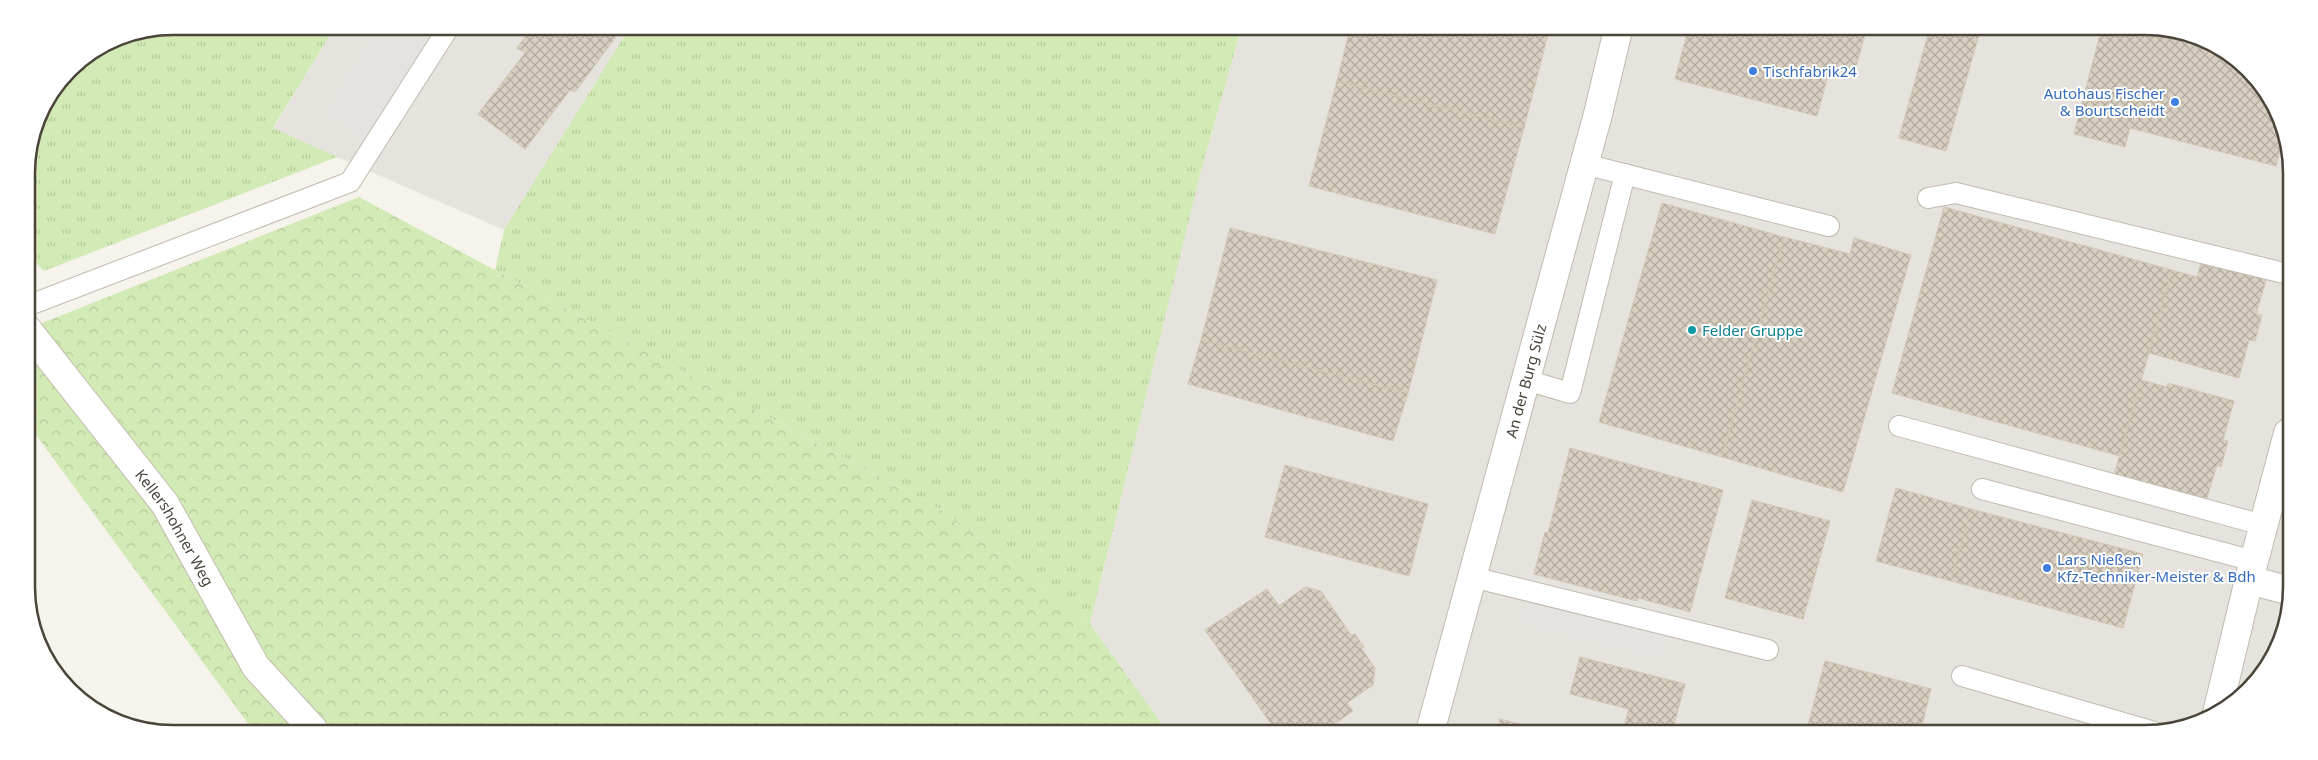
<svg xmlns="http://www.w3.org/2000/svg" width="2318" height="760" viewBox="0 0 2318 760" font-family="'Noto Sans',sans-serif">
<defs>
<pattern id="grass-tufts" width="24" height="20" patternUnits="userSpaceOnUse" patternTransform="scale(1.25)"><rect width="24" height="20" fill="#d2eab5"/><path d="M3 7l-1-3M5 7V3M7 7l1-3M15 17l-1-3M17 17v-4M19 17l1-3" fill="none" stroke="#b6ca9c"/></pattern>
<pattern id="forest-crowns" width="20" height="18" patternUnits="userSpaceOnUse" patternTransform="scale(1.25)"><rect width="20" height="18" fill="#d2eab5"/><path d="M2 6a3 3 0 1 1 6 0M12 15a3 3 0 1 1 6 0" fill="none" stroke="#b6ca9c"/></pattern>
<pattern id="building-cross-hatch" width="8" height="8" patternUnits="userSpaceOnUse" patternTransform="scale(1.25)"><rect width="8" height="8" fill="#d8cfc1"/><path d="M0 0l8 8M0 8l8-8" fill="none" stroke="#b1aa9e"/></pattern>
</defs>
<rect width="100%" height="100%" fill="#f6f3ec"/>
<g fill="#e6e2dd">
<polygon points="335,27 630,27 504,230 273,129"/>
<polygon points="1241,29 2183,31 2255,76 2289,145 2287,625 2267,668 2235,703 2192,726 2154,733 1167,731 1090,624 1200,175"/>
</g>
<g fill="url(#grass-tufts)">
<polygon points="173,26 335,27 273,128 337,157 44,271 27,255 27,164 38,117 69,69 117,37"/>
<polygon points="630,27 1241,29 1200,175 1090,624 945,512 495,270 504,230"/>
</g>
<polygon fill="url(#forest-crowns)" points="359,197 945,512 1090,624 1167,731 252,729 28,424 27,329"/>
<g fill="#e5e3e0">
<polygon points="378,27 449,27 371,148 329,111"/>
<polygon points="1525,591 1672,625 1660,657 1522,623"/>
</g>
<g fill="url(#building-cross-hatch)" stroke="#d3c7b4">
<polygon points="532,27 623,27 575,92 570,90 525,149 478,114 525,53 517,48"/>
<polygon points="1350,29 1549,30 1524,128 1337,81"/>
<polygon points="1688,30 1866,31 1854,74 1830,68 1817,116 1675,79"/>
<polygon points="1929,31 1980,31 1946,151 1899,138"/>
<polygon points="2101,31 2183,31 2255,76 2284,135 2276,166 2130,128 2125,147 2074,134"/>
<polygon points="1337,81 1524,128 1495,234 1309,186"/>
<polygon points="1662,203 1784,237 1722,457 1599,422"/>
<polygon points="1944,207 2172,270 2120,456 1892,393"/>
<polygon points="1230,228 1437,280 1408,393 1201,340"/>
<polygon points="1784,237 1850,254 1854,238 1911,255 1843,492 1722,457"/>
<polygon points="2202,259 2267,277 2256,314 2262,315 2255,341 2249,340 2239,378 2149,353 2172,270 2197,277"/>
<polygon points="1201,340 1408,393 1393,441 1188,384"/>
<polygon points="2141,380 2167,387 2168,383 2234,401 2223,440 2228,441 2221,467 2217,465 2206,501 2114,475"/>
<polygon points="1570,448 1723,490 1690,612 1638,598 1637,601 1534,574 1545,532 1548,533"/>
<polygon points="1285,465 1428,504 1409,576 1265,537"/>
<polygon points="1896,488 1971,509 1951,581 1876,561"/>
<polygon points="1752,500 1830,521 1803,619 1725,598"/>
<polygon points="1971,509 2143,554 2123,628 1951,581"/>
<polygon points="1305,587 1321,591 1351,635 1355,634 1364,647 1361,648 1375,668 1373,685 1347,703 1353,711 1324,731 1276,731 1205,630 1267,589 1279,606"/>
<polygon points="1580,657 1685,684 1672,732 1647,732 1624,726 1629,709 1570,694"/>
<polygon points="1825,661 1931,689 1920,733 1806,733"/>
<polygon points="1500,719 1549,732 1497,732"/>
</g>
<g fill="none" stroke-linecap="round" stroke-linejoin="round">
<defs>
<g id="service">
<polyline points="1584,164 1829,226"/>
<polyline points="1928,198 1956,193 2288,274"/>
<polyline points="27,306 350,182 449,27"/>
<polyline points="1526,380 1570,393 1625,174"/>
<polyline points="1899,426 2263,525"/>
<polyline points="1982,489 2254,561"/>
<polyline points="1472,577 1768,650"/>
<polyline points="1962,676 2158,733"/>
</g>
<g id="minor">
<path id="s1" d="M27,329L165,504L256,667L313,729"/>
<polyline points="2249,580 2287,590"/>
<polyline points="2217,713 2249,580 2288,433"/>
<path id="s2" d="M1430,732L1598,114L1618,30"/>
</g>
</defs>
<use href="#service" stroke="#c2bbae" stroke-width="22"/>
<use href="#minor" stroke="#c2bbae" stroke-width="30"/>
<use href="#service" stroke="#fff" stroke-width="20"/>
<use href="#minor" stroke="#fff" stroke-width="28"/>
</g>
<g fill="#3f7fe0" stroke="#fff" stroke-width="2">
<circle cx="1753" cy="71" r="5"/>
<circle cx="2175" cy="102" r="5"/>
<circle cx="2047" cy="568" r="5"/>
</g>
<circle fill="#0f9aa8" stroke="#fff" stroke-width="2" cx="1692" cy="330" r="5"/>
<g text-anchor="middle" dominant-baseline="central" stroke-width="4" stroke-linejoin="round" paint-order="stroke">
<g font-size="15" fill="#366cbe" stroke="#fff" text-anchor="start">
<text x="1763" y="71">Tischfabrik24</text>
<text x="2165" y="93" text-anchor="end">Autohaus Fischer<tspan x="2165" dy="17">&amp; Bourtscheidt</tspan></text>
<text x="2057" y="559">Lars Nießen<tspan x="2057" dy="17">Kfz-Techniker-Meister &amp; Bdh</tspan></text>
</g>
<g font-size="15" fill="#0d838f" stroke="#fff" text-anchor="start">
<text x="1702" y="330">Felder Gruppe</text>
</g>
<g font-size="15" fill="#4b4439" stroke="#fff">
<text stroke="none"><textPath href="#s2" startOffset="364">An der Burg Sülz</textPath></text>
<text stroke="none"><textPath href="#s1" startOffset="248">Kellershohner Weg</textPath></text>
</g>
</g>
<path d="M0 0H2318V760H0ZM173 35H2145A138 138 0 0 1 2283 173V587A138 138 0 0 1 2145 725H173A138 138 0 0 1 35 587V173A138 138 0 0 1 173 35Z" fill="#fff" fill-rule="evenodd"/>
<path fill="none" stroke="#4b4439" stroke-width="2.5" d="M173 35H2145A138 138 0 0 1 2283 173V587A138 138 0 0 1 2145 725H173A138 138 0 0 1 35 587V173A138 138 0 0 1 173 35Z"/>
</svg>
